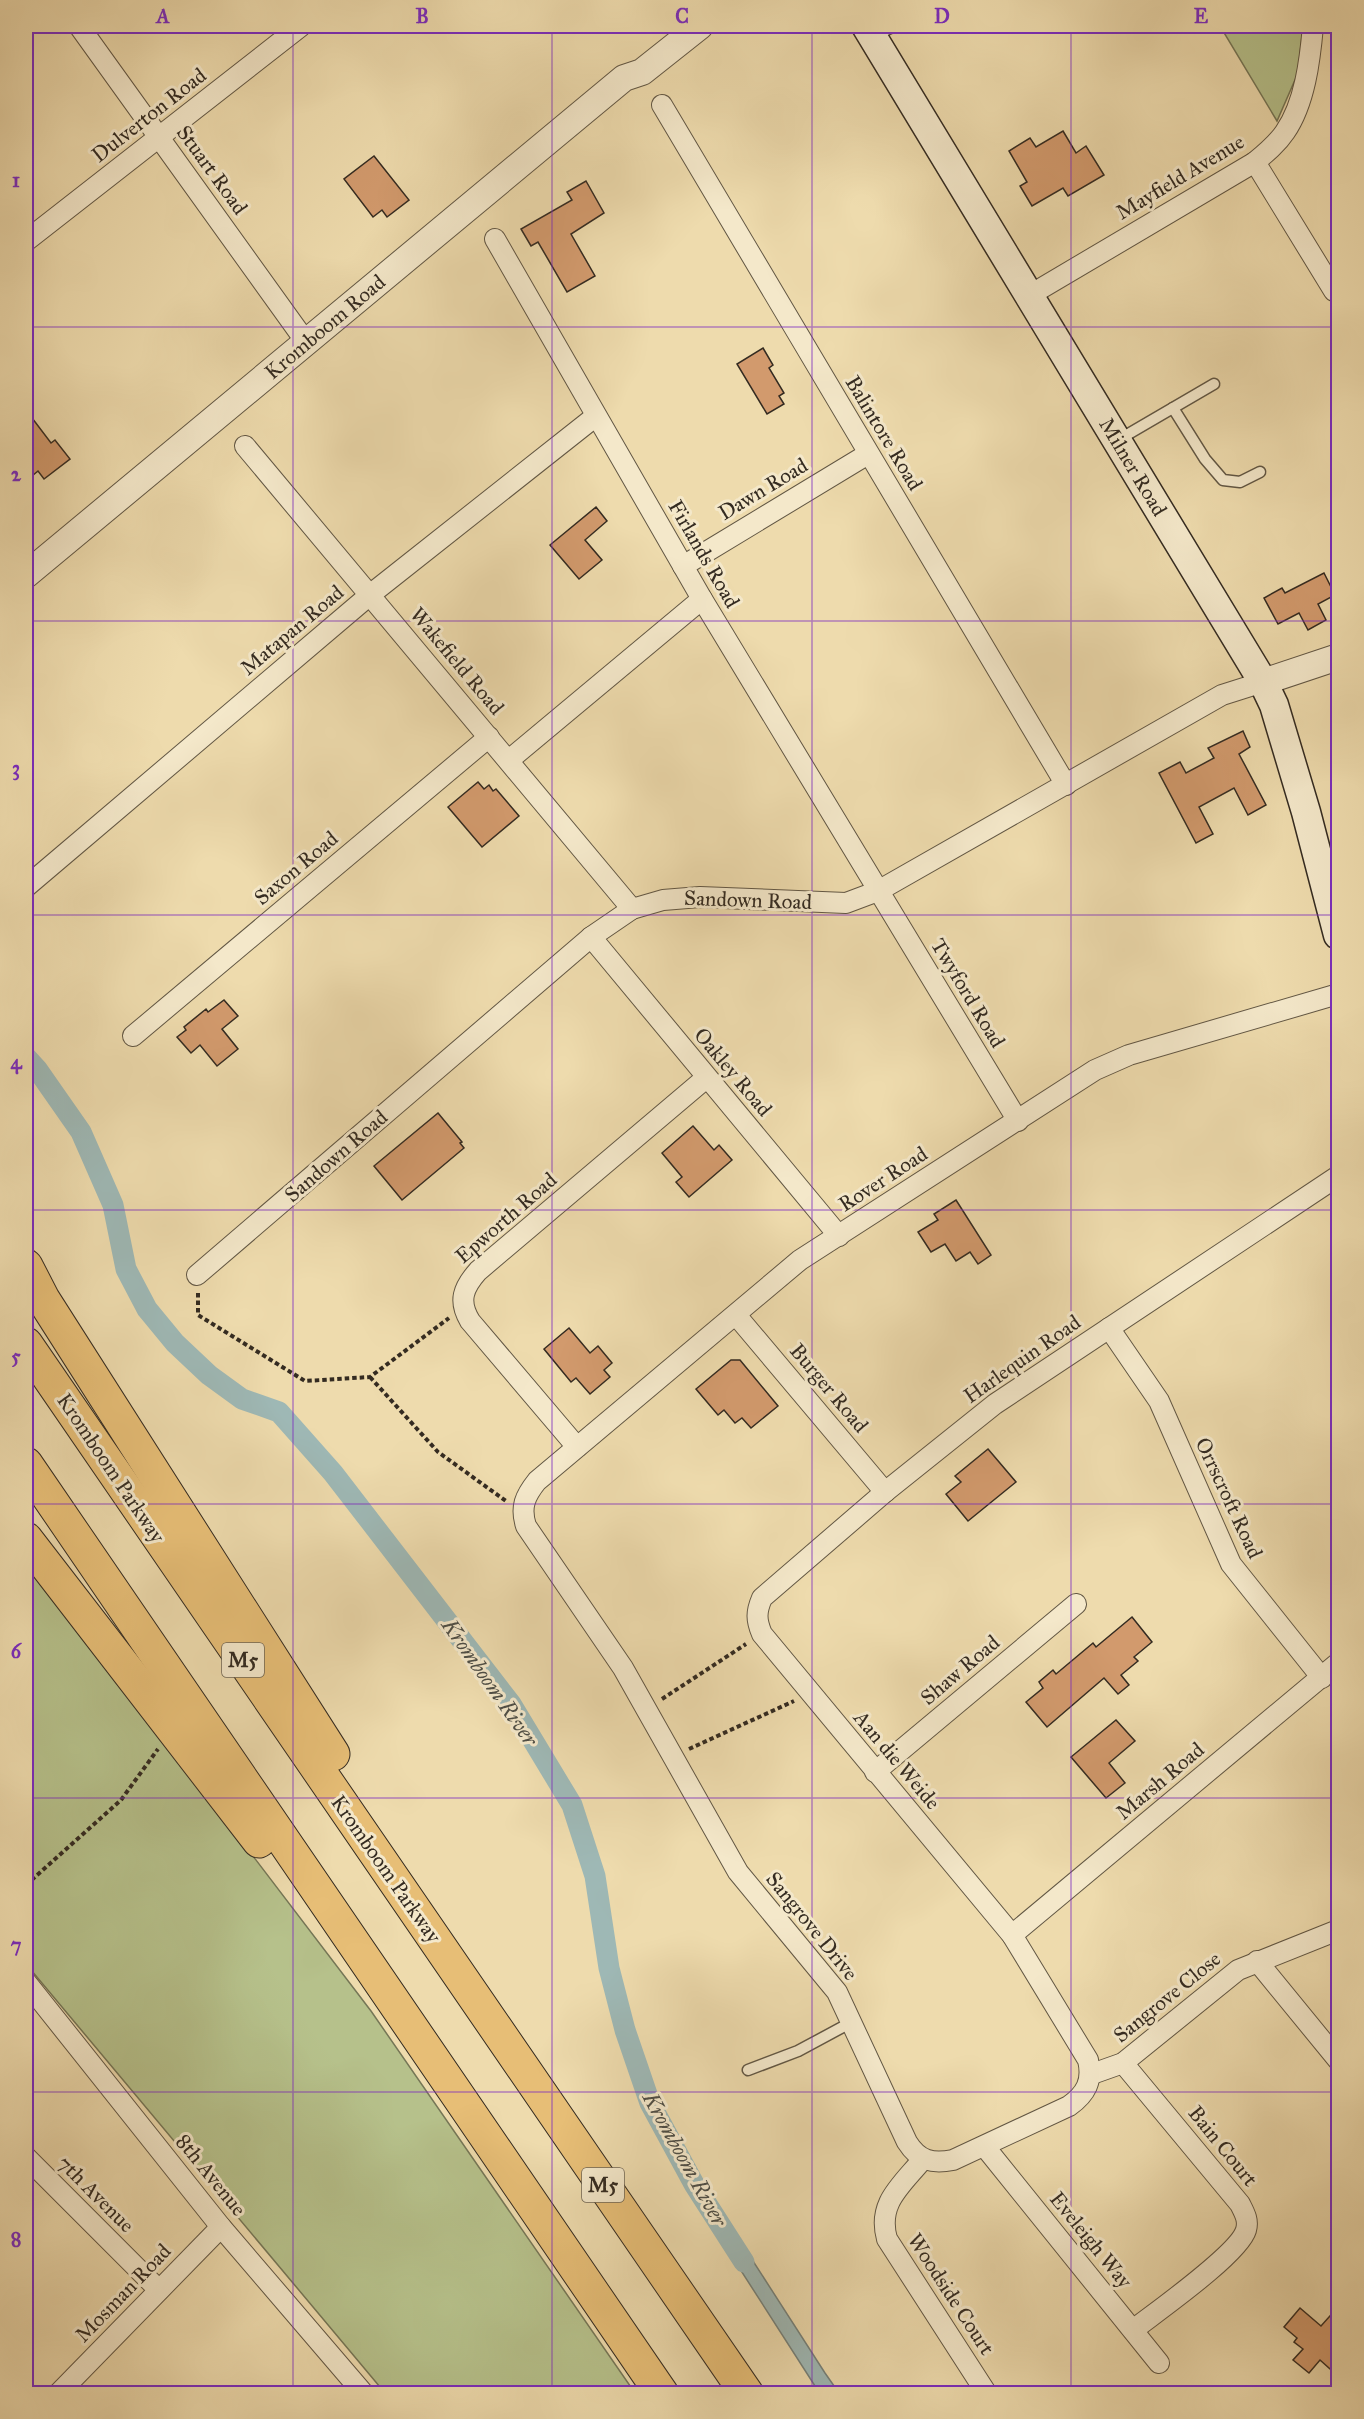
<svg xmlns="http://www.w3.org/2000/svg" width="1364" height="2419" viewBox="0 0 1364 2419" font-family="'IM FELL Great Primer',serif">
<rect width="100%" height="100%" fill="#eedbad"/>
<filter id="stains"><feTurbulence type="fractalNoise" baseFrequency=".00333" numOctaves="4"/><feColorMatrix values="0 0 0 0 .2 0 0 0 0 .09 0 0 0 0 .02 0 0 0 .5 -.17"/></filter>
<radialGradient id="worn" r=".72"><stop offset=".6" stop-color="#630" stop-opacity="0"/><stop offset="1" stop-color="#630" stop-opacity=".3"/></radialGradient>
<g fill="#b6c18b" stroke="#757656" stroke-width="1.5">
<polygon points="1220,26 1303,26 1298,73 1277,121"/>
<polygon points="26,1558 371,2011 635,2393 385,2393 26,1964"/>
</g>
<polygon fill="#9eb8b5" stroke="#74807a" stroke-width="1.5" points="735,2233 825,2373 839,2393 820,2393 815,2386 722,2241"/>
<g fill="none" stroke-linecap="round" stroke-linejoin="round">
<polyline stroke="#9eb8b5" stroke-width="21" points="26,1057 37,1069 81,1132 113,1205 126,1269 147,1309 175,1343 209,1375 242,1399 279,1412 333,1473 511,1704 572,1805 595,1876 609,1968 625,2030 650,2103 694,2184 744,2262"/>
</g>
<g fill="#d29a6d" stroke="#342b21" stroke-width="1.5">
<polygon points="1063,131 1076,153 1086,146 1104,175 1068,196 1063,188 1032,206 1020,186 1027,182 1009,151 1030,138 1036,147"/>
<polygon points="374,156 409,200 387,217 382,210 373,217 344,179"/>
<polygon points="586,181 604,213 571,234 595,276 567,292 538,242 531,246 521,229 572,200 567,192"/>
<polygon points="763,348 773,365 769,368 784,393 779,396 784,404 767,414 737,364"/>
<polygon points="26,410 51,443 55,440 70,459 44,479 38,471 26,481"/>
<polygon points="596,507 607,521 585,540 602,560 579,579 550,545"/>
<polygon points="1324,573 1335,595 1318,604 1326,620 1308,630 1299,613 1278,624 1264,598 1282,588 1285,593"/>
<polygon points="1243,731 1250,747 1239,754 1266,805 1248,815 1234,788 1199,807 1213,834 1196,843 1159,773 1180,762 1186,773 1214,758 1208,748"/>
<polygon points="478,782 484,789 489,785 493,791 496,789 519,816 482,847 448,807"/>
<polygon points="224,1000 238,1016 222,1029 238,1049 217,1066 200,1045 191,1053 177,1037 186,1030 184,1027 206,1009 208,1012"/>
<polygon points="438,1113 462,1142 460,1143 464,1148 402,1200 374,1166"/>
<polygon points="693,1126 714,1150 719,1145 732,1160 689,1197 676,1182 682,1177 662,1153"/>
<polygon points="956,1200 991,1255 978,1264 970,1252 956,1261 945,1244 931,1252 918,1232 938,1220 934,1214"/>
<polygon points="569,1328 590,1353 598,1346 612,1363 604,1370 610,1377 590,1394 576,1378 571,1382 544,1349"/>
<polygon points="731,1360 740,1360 778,1406 751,1428 742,1418 735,1423 724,1410 718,1415 696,1389"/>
<polygon points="988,1449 1016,1482 968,1521 946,1494 961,1482 955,1476"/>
<polygon points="1132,1617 1152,1642 1134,1657 1138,1661 1121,1675 1129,1685 1118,1694 1104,1678 1047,1727 1026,1702 1043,1688 1039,1682 1053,1670 1056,1674 1093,1643 1096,1647"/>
<polygon points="1116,1720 1135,1741 1109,1763 1125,1783 1106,1798 1071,1757"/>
<polygon points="1338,2307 1338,2376 1320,2360 1309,2373 1293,2360 1303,2349 1294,2342 1297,2338 1284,2327 1300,2308 1321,2326"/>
</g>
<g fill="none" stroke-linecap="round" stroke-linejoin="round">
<defs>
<g id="service">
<polyline points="873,37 894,26"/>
<polyline points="1173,408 1205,459 1223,480 1240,482 1260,472"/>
<polyline points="1118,440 1214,384"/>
<polyline points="748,2070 798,2051 852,2022"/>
</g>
<g id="minor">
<polyline points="79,26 306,342"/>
<polyline points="662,105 1066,785"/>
<polyline points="1255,162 1334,291"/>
<polyline points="495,239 702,599 1018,1121"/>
<polyline points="26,241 301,26"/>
<path d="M1030,295L1255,162C1266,153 1277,144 1285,132C1305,103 1310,60 1313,26"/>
<polyline points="245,446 632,909"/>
<polyline points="683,566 868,454"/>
<polyline points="509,760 702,599"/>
<polyline points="26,887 371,594 596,416"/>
<polyline points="591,937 839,1236"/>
<path d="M1338,994L1129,1055L1095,1070L800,1260L537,1481C525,1496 520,1507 526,1526L623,1668L738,1872L837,1992L907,2142C919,2161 932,2164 953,2160L1069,2106C1086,2094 1093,2081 1088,2060L1012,1935L762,1634C756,1620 756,1612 762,1598L885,1492L995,1404L1338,1176"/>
<polyline points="133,1036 489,737"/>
<polyline points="197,1275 591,937 632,909 663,900 700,897 846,903 878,891 1222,695 1263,682"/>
<polyline points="736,1315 885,1492"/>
<polyline points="1109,1328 1159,1401 1231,1564 1322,1678"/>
<path d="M577,1447L470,1321C458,1301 463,1288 478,1271L706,1078"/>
<polyline points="875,1772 1076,1604"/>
<polyline points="1012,1935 1338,1663"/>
<polyline points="1257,1961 1338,2060"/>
<polyline points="26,1982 221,2227 364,2394"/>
<path d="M1123,2063L1240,2204C1244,2212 1249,2220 1246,2230C1239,2254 1156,2312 1133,2330"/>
<polyline points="1092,2074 1123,2063 1238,1970 1338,1930"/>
<polyline points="985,2147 1159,2363"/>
<polyline points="26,2157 159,2290"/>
<path d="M923,2159C901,2186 877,2203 887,2239L987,2394"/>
<polyline points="58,2394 221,2227"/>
</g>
<g id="tertiary">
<polyline points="26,575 624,78 642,72 700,26"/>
<polyline points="1263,682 1338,657"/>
</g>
<polyline id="secondary" points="866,26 1263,682 1274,705 1306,812 1338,935"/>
<g id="motorway">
<polyline points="26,1266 43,1299 333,1754"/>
<polyline points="26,1344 747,2394"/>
<polyline points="26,1464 662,2394"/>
<polyline points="26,1539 259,1841"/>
</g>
</defs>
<use href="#service" stroke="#625744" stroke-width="13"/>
<use href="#minor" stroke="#625744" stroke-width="22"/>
<use href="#tertiary" stroke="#625744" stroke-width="28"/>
<use href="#secondary" stroke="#342b21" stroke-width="31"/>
<use href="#motorway" stroke="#342b21" stroke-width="35"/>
<g stroke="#342b21" stroke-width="4" stroke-dasharray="4.5 3" stroke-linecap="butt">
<polyline points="198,1293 198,1315 305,1381 370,1377 449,1318"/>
<polyline points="370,1377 438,1452 506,1501"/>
<polyline points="662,1699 746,1644"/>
<polyline points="689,1749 794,1701"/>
<polyline points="26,1885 121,1800 158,1749"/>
</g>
<use href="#service" stroke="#f4e8ca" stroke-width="10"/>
<use href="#minor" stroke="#f4e8ca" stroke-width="20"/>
<use href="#tertiary" stroke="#f4e8ca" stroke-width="26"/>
<use href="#secondary" stroke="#f4e8ca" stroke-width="28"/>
<use href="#motorway" stroke="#e7be76" stroke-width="33"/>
</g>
<path fill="none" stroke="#7b2cbf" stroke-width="1.5" stroke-opacity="0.55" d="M293,26V2394M552,26V2394M812,26V2394M1071,26V2394M26,327H1338M26,621H1338M26,915H1338M26,1210H1338M26,1504H1338M26,1798H1338M26,2092H1338"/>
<g text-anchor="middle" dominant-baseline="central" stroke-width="6" stroke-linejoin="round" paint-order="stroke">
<g fill="#f4e8ca" stroke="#6e6454" stroke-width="1.5">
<rect x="222" y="1643" width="42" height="34" rx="4.5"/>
<rect x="582" y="2168" width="42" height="34" rx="4.5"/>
</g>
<g font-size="20" font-weight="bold" fill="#342b21">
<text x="243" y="1660">M5</text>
<text x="603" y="2185">M5</text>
</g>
<g font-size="21" fill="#342b21" stroke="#f4e8ca">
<text transform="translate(149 115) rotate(-38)">Dulverton Road</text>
<text transform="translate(212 170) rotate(54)">Stuart Road</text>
<text transform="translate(1180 177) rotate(-31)">Mayfield Avenue</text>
<text transform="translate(325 327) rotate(-40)">Kromboom Road</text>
<text transform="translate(884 433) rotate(59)">Balintore Road</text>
<text transform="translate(1133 467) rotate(59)">Milner Road</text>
<text transform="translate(763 489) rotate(-31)">Dawn Road</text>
<text transform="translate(704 554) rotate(60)">Firlands Road</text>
<text transform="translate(292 630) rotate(-40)">Matapan Road</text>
<text transform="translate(457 661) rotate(50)">Wakefield Road</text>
<text transform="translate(296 868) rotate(-40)">Saxon Road</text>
<text transform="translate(748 900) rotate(2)">Sandown Road</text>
<text transform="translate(968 993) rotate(59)">Twyford Road</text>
<text transform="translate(733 1072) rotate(50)">Oakley Road</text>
<text transform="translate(336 1156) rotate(-41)">Sandown Road</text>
<text transform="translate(883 1179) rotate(-33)">Rover Road</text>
<text transform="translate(506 1218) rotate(-41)">Epworth Road</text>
<text transform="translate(1022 1359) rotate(-35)">Harlequin Road</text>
<text transform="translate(829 1388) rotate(50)">Burger Road</text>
<text transform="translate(111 1468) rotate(56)">Kromboom Parkway</text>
<text transform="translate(1229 1498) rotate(65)">Orrscroft Road</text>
<text transform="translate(960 1670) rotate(-40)">Shaw Road</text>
<text transform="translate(897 1760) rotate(50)">Aan die Weide</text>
<text transform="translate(1160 1781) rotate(-40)">Marsh Road</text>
<text transform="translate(386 1869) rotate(55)">Kromboom Parkway</text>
<text transform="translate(812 1926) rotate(51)">Sangrove Drive</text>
<text transform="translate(1167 1997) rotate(-39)">Sangrove Close</text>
<text transform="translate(1223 2146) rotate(51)">Bain Court</text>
<text transform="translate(211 2175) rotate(51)">8th Avenue</text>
<text transform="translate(96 2194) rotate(45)">7th Avenue</text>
<text transform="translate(1091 2240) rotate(51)">Eveleigh Way</text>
<text transform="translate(123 2293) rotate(-46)">Mosman Road</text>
<text transform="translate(951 2294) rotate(57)">Woodside Court</text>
</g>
<g font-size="22" font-style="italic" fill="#4e4e46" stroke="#f4e8ca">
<text transform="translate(490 1682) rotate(55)">Kromboom River</text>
<text transform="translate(685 2159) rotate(61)">Kromboom River</text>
</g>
</g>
<rect width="1364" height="2419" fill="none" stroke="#eedbad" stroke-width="66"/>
<rect x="33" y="33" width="1298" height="2353" fill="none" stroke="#7b2cbf" stroke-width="2"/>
<g font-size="20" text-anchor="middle" font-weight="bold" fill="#7b2cbf">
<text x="163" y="23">A</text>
<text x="422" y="23">B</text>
<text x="682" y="23">C</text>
<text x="942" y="23">D</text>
<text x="1201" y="23">E</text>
<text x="16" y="187">1</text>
<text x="16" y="481">2</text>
<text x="16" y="775">3</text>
<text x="16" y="1069">4</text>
<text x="16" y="1363">5</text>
<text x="16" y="1658">6</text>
<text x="16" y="1952">7</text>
<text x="16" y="2246">8</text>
</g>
<rect width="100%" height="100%" filter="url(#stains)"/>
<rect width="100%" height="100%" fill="url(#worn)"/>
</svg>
